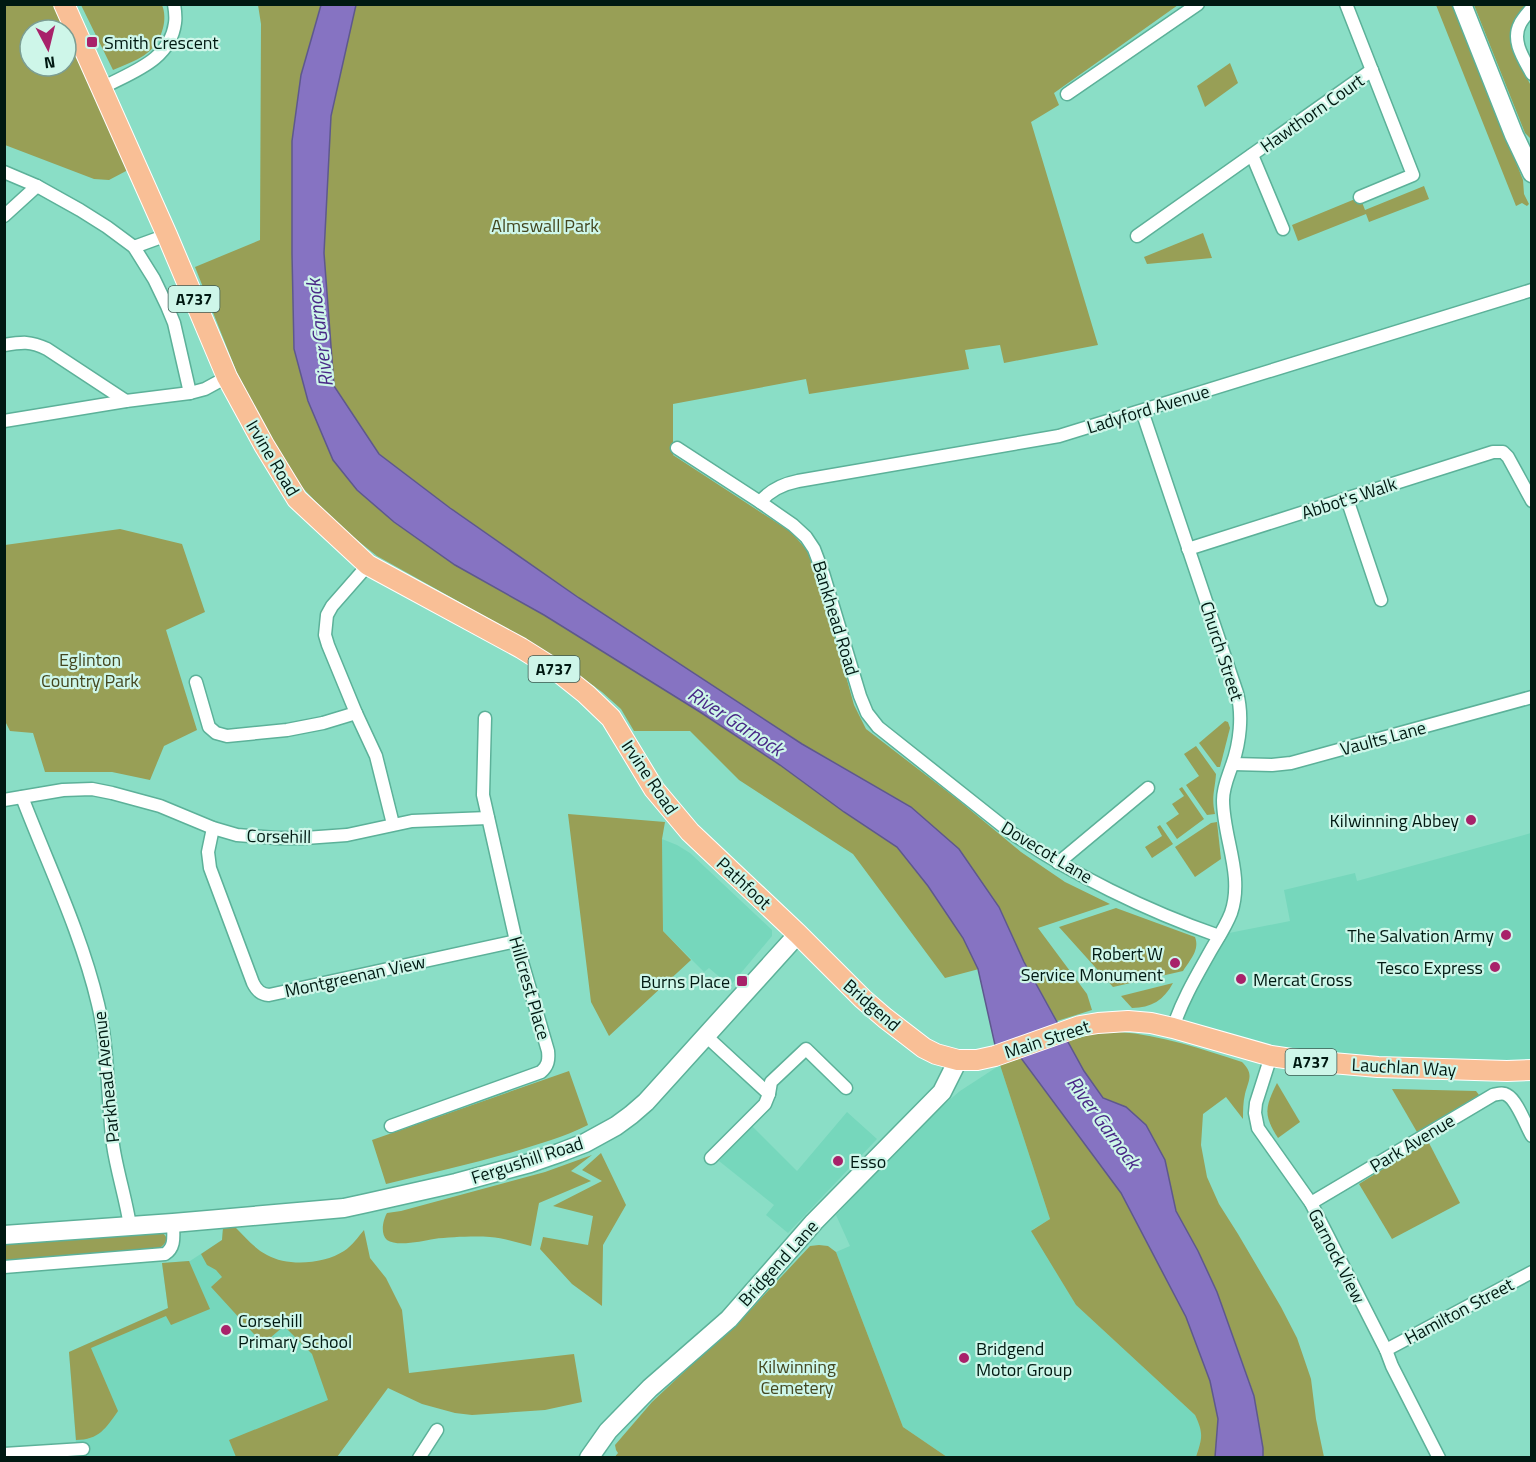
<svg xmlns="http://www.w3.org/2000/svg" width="1536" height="1462" viewBox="0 0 1536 1462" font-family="'Titillium Web',sans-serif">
<rect width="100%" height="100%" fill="#8adec6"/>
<g fill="#76d7bc">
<polygon points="1531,833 1531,1070 1323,1063 1176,1020 1222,930 1229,933 1290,921 1284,890 1355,873 1357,881"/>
<polygon points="662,839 677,845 690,853 772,930 772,936 730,986 709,968 704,972 663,931"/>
<polygon points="1000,1065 1050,1219 1032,1230 1076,1305 1195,1415 1200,1425 1202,1437 1196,1457 947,1457 903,1427 836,1252 850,1246 836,1215 935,1112 960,1091"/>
<polygon points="847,1112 877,1139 788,1233 766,1215 774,1205 719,1161 750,1124 797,1171"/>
<polygon points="235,1227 310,1304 344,1447 337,1457 77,1457 69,1352 168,1308 162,1263 190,1261 222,1240 223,1228"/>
</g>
<g fill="#989f56">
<polygon points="4,5 54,5 65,30 30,30 30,66 66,66 66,32 128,170 109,180 94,179 5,145"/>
<path d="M81,5H162C165,12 165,21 163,28C156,55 136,60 113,70Z"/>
<polygon points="258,5 321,5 301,75 292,141 292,254 294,349 308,401 357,490 394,522 455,565 544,615 700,712 780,765 844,812 897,847 928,886 963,938 979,969 945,978 853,854 739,780 690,731 634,731 621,709 602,692 562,663 488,618 377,556 339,526 300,485 262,422 237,373 195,267 260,240 261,24"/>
<polygon points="356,5 1178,5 1054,93 1059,105 1031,122 1098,345 1004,363 1000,345 965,350 969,369 809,394 806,379 673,404 673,455 791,532 806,549 817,572 854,705 866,729 957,799 1021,852 1065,882 1110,904 1038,928 1087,994 1092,1010 1057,1021 1024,962 999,907 911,807 802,744 579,598 450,508 379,454 333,386 324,253 331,116"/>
<polygon points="1436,5 1453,5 1523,180 1524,194 1529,204 1527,206 1522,203 1516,206"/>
<path d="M1474,5H1526C1505,31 1508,40 1522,69C1525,75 1529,81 1531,86C1534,96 1531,127 1531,139L1525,133Z"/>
<polygon points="1230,63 1238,83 1205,107 1197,86"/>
<polygon points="1424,186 1429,199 1369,222 1366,214 1298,241 1292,225 1360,197 1365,210"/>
<polygon points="1203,233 1212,258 1147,264 1144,257"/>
<polygon points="120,529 182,544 205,612 166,630 197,730 164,746 150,780 112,772 45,772 33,733 10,731 5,721 5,545"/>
<polygon points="1225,721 1228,722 1230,728 1220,767 1217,767 1199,743"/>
<path d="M1196,746L1216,774C1215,790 1211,797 1215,814L1207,815L1186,785L1199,776L1184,754Z"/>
<polygon points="1182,787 1204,819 1177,839 1166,823 1179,814 1172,804 1184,796 1179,789"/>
<polygon points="568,814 665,822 662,839 663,931 691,960 609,1036 591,1002"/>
<polygon points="1217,822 1221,859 1195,877 1175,847 1211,823"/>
<polygon points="1160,825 1173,844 1152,858 1145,847 1162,836 1157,827"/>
<path d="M1116,908L1195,937C1200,950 1190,960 1183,971L1113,987L1059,927Z"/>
<path d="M1173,983C1164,1000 1151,1008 1132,1008L1121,996Z"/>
<path d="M1119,1032C1162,1035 1201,1049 1242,1062C1254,1074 1249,1079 1245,1094C1243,1102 1243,1111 1243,1119L1226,1097L1203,1114L1201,1145L1207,1177L1219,1204L1238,1234L1281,1307L1297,1338L1311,1379L1316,1419L1324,1457H1263V1448L1254,1395L1217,1292L1198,1251L1176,1211L1165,1160L1126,1108L1103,1098L1084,1071L1067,1041L1097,1033Z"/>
<path d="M1021,1058L1121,1193L1186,1317L1210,1381L1218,1419L1215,1457H1196C1202,1438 1204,1434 1195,1415L1076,1305L1031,1231L1050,1219L1000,1065Z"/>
<path d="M569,1071L588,1125C564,1137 539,1144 513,1152C471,1164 428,1174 386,1184L372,1140Z"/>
<path d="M1277,1083L1300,1122L1278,1138C1263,1115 1265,1107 1277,1083Z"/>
<polygon points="1392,1089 1476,1091 1479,1095 1417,1132"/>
<polygon points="1428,1141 1460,1203 1392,1239 1359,1184"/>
<polygon points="601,1153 626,1205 603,1245 602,1306 572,1284 540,1249 543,1237 588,1245 593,1216 553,1206 602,1181 582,1170"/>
<path d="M592,1155L571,1171L591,1181L539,1203L531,1246C518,1243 504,1238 490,1237C474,1236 450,1237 434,1239C422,1241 397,1247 387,1240C380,1234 383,1220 387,1213L401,1211L545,1172Z"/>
<path d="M235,1227C245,1237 254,1248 267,1255C288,1267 324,1264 344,1251C352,1246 358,1237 364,1230L370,1258L386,1278L402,1310L409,1373L574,1354L582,1402L545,1410L472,1415L455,1413L422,1404L388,1388L337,1457H236L229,1440L328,1400L312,1354L284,1326L263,1344L211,1287L222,1277L216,1270L207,1265L201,1254L222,1240L223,1228Z"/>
<path d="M163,1233L167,1238C165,1246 160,1248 153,1250L5,1260V1244Z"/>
<polygon points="819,1245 828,1246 836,1252 903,1427 947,1457 614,1458 618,1453 616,1450 615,1445 652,1402 753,1307 810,1246"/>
<path d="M189,1261L210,1309L171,1325L166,1316L91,1348L118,1411C106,1428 99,1440 76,1440L69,1352L168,1308L162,1263Z"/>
</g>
<polygon fill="#8673c2" stroke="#5e588d" stroke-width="1.5" points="321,5 356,5 331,116 324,253 334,386 379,454 450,508 579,598 802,744 911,807 959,849 999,907 1024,962 1084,1071 1103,1098 1126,1107 1146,1125 1165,1160 1176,1211 1198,1251 1217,1292 1254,1396 1263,1448 1263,1457 1215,1457 1218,1419 1210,1381 1186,1317 1121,1193 1021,1058 995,1045 978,969 963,938 928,886 897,847 844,812 780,765 700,712 544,615 455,565 394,522 357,490 333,460 308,401 294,349 292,254 292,141 301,75"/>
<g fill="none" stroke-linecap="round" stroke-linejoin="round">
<defs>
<g id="minor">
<polyline points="1346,4 1413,175 1360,197"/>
<path d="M1532,8C1528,13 1523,18 1520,24C1511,41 1524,59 1532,74"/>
<path d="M102,88C131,72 170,61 175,23C176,17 175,10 174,4"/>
<polyline points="1067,94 1198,4"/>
<polyline points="1252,155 1283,229"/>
<polyline points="4,172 37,186 80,210 107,227 134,247 154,279 167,306 174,323 190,393 205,389 227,377"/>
<polyline points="4,216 37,186"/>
<polyline points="1137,236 1372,70"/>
<polyline points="134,247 167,235"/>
<path d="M4,345C23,342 30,341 47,349L126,401"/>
<path d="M1142,411L1237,693C1243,715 1240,743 1232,765C1228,777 1223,787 1223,800C1223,838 1244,875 1231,913C1226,926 1218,938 1211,950C1197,975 1182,1000 1173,1028"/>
<polyline points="4,421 126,401 190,393"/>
<path d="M677,448L760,502L793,525L806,537L814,549L823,573L860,696L867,713L878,727L1009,831C1071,874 1147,911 1219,936"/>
<polyline points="1347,499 1381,600"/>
<path d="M760,502C770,490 783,484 798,481L1059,436L1532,290"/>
<polyline points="1188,549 1493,452 1503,452 1508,457 1532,501"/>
<polyline points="368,565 332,606 327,615 325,635 328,645 356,713 376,756 393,824"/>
<polyline points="196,682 209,727 216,733 227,736 287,730 323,723 356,713"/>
<polyline points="1233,764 1272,765 1291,763 1532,697"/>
<path d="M22,797C48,865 81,932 98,1004C109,1050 107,1098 113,1145C117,1172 126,1199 130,1226"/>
<polyline points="4,800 63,790 92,789 112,793 160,806 213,828 237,835 276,838 305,838 347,835 412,821 488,818"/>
<path d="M213,828L208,852L210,868L253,983C257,991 261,994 269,995L516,941"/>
<polyline points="1058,863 1148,788"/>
<polyline points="706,1036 769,1094"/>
<polyline points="1271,1056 1256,1103 1255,1113 1258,1128 1311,1203 1386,1350 1392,1366 1439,1458"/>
<path d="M391,1126L541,1072C548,1066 549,1060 548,1051L516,941L483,795L485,718"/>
<polyline points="711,1158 765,1104 769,1094 771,1082 806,1049 846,1088"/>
<path d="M1311,1203L1493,1095C1498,1094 1503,1092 1507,1095C1517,1100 1526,1126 1532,1136"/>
<path d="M4,1267L165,1254C176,1247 173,1235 173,1223"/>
<polyline points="1386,1350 1532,1272"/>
<polyline points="4,1454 83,1449"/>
<polyline points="419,1458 437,1430"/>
</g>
<g id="secondary">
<polyline points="1462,4 1514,135 1532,173"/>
<polyline points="4,1235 173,1223 344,1208 367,1203 456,1183 530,1163 559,1153 585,1143 616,1126 631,1115 646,1102 798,934"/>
<polyline points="589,1458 608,1431 650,1388 729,1319 814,1222 942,1092 958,1060"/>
</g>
<polyline id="primary" points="64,4 167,235 227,377 264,445 297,499 368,565 521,648 556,670 586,694 611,718 654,789 690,832 798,934 863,999 885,1018 924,1048 936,1054 958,1060 977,1060 995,1056 1080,1026 1098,1023 1128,1021 1151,1023 1173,1028 1271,1056 1298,1060 1378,1067 1507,1071 1532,1070"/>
</defs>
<use href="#minor" stroke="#5cb199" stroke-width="15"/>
<use href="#secondary" stroke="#5cb199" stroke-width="21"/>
<use href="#primary" stroke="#fff" stroke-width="22"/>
<use href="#minor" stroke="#fff" stroke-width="12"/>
<use href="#secondary" stroke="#fff" stroke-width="18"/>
<use href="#primary" stroke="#f9bf96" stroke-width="20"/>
</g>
<g fill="#a8226a" stroke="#cef6e9" stroke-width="2">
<rect x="86" y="36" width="12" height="12" rx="3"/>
<circle cx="1471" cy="820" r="6"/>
<circle cx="1506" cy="935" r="6"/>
<circle cx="1175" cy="963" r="6"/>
<circle cx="1495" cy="967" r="6"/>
<circle cx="1241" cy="979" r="6"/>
<rect x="736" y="975" width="12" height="12" rx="3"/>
<circle cx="838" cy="1161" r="6"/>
<circle cx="226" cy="1330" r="6"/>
<circle cx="964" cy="1358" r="6"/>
</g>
<g text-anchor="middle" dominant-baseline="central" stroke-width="4.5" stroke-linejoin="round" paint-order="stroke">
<g fill="#cef6e9" stroke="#3e5b52" stroke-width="1.5">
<rect x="168.5" y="286" width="51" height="26" rx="4.5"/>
<rect x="528.5" y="656" width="51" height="26" rx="4.5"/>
<rect x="1285.5" y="1049" width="51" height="26" rx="4.5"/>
</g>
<g font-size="16" font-weight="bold" fill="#001912">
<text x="194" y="299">A737</text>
<text x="554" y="669">A737</text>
<text x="1311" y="1062">A737</text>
</g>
<g font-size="18" fill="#001912" stroke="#cef6e9" text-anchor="start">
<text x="104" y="42">Smith Crescent</text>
<text x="1459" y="820" text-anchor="end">Kilwinning Abbey</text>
<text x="1494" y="935" text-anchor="end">The Salvation Army</text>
<text x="1163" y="953" text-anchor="end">Robert W<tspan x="1163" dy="21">Service Monument</tspan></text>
<text x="1483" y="967" text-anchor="end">Tesco Express</text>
<text x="1253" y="979">Mercat Cross</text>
<text x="730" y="981" text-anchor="end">Burns Place</text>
<text x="850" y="1161">Esso</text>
<text x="238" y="1320">Corsehill<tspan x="238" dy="21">Primary School</tspan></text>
<text x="976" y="1348">Bridgend<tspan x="976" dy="21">Motor Group</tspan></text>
</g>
<g font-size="18" fill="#001912" stroke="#cef6e9">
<text transform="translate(1312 113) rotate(-35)">Hawthorn Court</text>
<text transform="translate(1148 409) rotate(-17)">Ladyford Avenue</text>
<text transform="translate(273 458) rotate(59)">Irvine Road</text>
<text transform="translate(1349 498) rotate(-18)">Abbot's Walk</text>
<text transform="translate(836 618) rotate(73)">Bankhead Road</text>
<text transform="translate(1222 651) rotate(72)">Church Street</text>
<text transform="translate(1383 738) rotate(-15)">Vaults Lane</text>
<text transform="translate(650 777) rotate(56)">Irvine Road</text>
<text transform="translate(279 836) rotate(1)">Corsehill</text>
<text transform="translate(1047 852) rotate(31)">Dovecot Lane</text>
<text transform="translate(744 883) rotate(43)">Pathfoot</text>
<text transform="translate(355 976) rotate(-12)">Montgreenan View</text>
<text transform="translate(530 988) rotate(74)">Hillcrest Place</text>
<text transform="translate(872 1005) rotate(41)">Bridgend</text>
<text transform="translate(1047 1039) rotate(-18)">Main Street</text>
<text transform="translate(1404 1067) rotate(3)">Lauchlan Way</text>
<text transform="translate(106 1077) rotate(-96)">Parkhead Avenue</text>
<text transform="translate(1412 1143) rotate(-31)">Park Avenue</text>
<text transform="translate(527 1160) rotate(-18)">Fergushill Road</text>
<text transform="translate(1337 1256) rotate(63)">Garnock View</text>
<text transform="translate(778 1263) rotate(-48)">Bridgend Lane</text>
<text transform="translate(1459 1311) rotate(-28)">Hamilton Street</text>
</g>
<g font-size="18" fill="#444720" stroke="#cef6e9">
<text x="545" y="225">Almswall Park</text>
<text x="90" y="659">Eglinton<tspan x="90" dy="21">Country Park</tspan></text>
<text x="797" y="1366">Kilwinning<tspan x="797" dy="21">Cemetery</tspan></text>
</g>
<g font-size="20" font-style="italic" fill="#492987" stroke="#cef6e9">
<text transform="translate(319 333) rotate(-97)">River Garnock</text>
<text transform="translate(736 721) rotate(33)">River Garnock</text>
<text transform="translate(1104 1122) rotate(54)">River Garnock</text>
</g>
</g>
<rect width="1536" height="1462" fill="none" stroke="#001912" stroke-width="12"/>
<g transform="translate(48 48) rotate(173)"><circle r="28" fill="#cef6e9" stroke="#7c9e93" stroke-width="1.5"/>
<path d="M0-4.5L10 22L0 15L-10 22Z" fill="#a8226a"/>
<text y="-9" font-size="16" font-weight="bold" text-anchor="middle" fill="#001912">N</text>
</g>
</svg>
